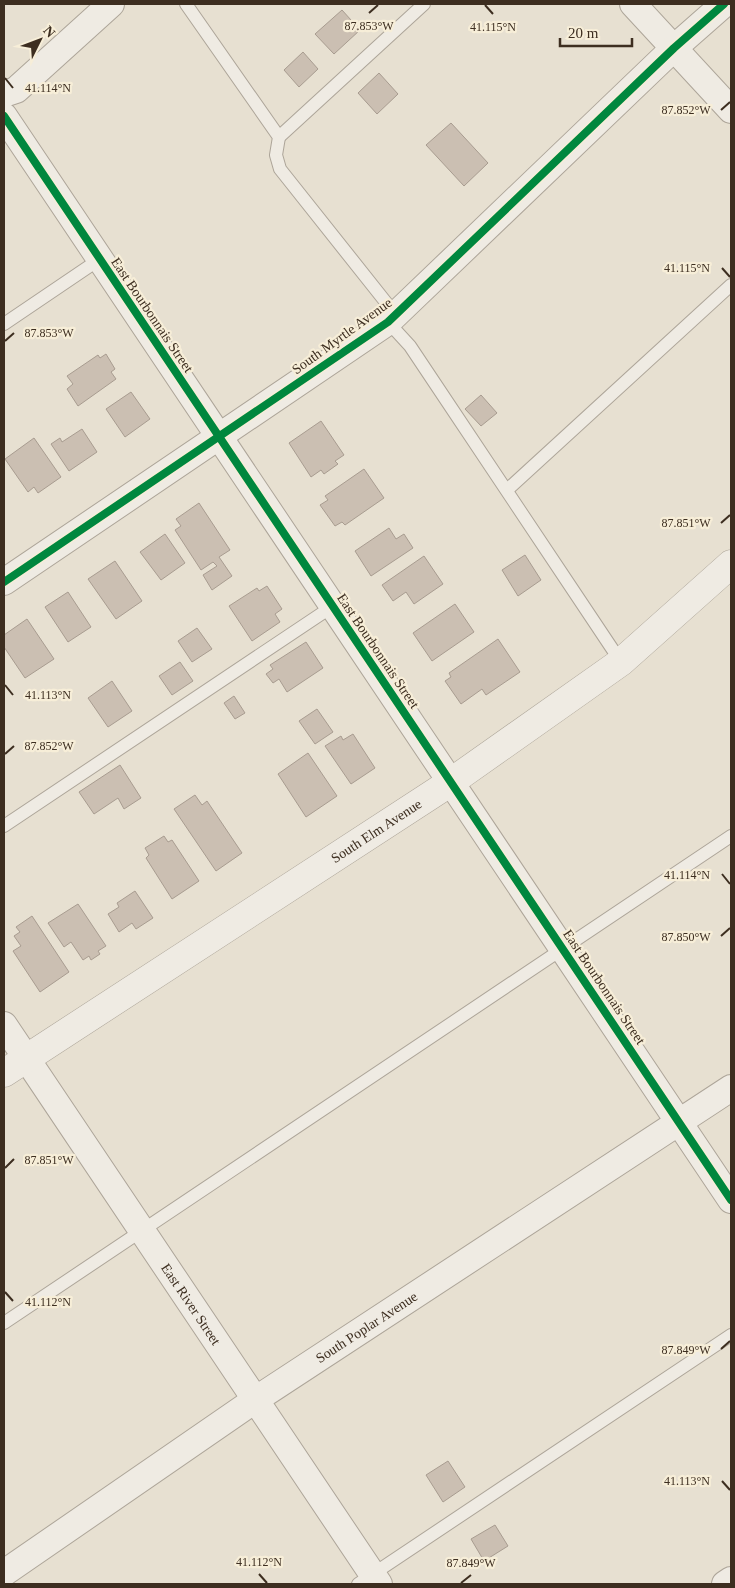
<svg xmlns="http://www.w3.org/2000/svg" width="735" height="1588" viewBox="0 0 735 1588" font-family="'Times New Roman',serif">
<rect width="100%" height="100%" fill="#e7e0d1"/>
<g fill="#cbbfb2" stroke="#a89c90">
<polygon points="342,10 360,30 334,54 315,34"/>
<polygon points="303,52 318,69 299,87 284,70"/>
<polygon points="379,73 398,94 377,114 358,93"/>
<polygon points="451,123 488,163 464,186 426,145"/>
<polygon points="106,354 115,369 111,372 116,379 78,406 67,389 73,384 67,376 98,355 100,358"/>
<polygon points="131,392 150,419 125,437 106,409"/>
<polygon points="481,395 497,413 481,426 465,409"/>
<polygon points="321,421 344,455 335,461 338,464 324,474 321,470 311,477 289,443"/>
<polygon points="82,429 97,452 69,471 51,444 60,438 62,442"/>
<polygon points="34,438 61,477 38,493 34,487 28,492 5,459"/>
<polygon points="364,469 384,498 345,525 342,522 335,526 320,505 328,500 325,496"/>
<polygon points="199,503 230,550 219,557 232,576 212,590 203,575 217,566 213,562 201,570 175,530 181,526 176,519"/>
<polygon points="389,528 396,539 404,534 413,548 371,576 355,551"/>
<polygon points="165,534 185,563 161,580 140,552"/>
<polygon points="525,555 541,580 518,596 502,570"/>
<polygon points="424,556 443,584 414,604 406,592 393,601 382,585"/>
<polygon points="115,561 142,601 116,619 88,579"/>
<polygon points="267,586 282,609 275,614 280,622 252,641 229,606 257,588 259,591"/>
<polygon points="68,592 91,627 68,642 45,607"/>
<polygon points="455,604 474,632 432,661 413,633"/>
<polygon points="27,619 54,659 25,678 4,647 4,635"/>
<polygon points="197,628 212,649 192,662 178,641"/>
<polygon points="498,639 520,672 486,695 482,689 461,704 445,681 451,677 449,673"/>
<polygon points="306,642 323,668 287,692 279,679 273,683 266,674 273,669 270,665"/>
<polygon points="180,662 193,681 172,695 159,676"/>
<polygon points="112,681 132,711 108,727 88,698"/>
<polygon points="234,696 245,713 235,719 224,703"/>
<polygon points="317,709 333,732 315,744 299,721"/>
<polygon points="353,734 375,768 351,784 325,746 341,736 343,740"/>
<polygon points="308,753 337,796 306,817 278,774"/>
<polygon points="120,765 141,798 124,809 118,798 94,814 79,792"/>
<polygon points="195,795 202,805 207,801 242,853 216,871 174,809"/>
<polygon points="164,836 168,842 172,840 199,881 172,899 146,858 149,855 145,848"/>
<polygon points="135,891 153,918 136,929 132,923 119,932 108,914 119,907 117,903"/>
<polygon points="78,904 106,946 98,951 100,954 91,960 89,956 83,960 71,942 64,947 48,923"/>
<polygon points="32,916 69,972 40,992 13,951 21,946 14,936 20,932 16,927"/>
<polygon points="448,1461 465,1487 443,1502 426,1475"/>
<polygon points="495,1525 508,1546 484,1561 471,1539"/>
</g>
<g fill="none" stroke-linecap="round" stroke-linejoin="round">
<defs>
<g id="service">
<polyline points="186,4 279,137 276,155 280,169 396,315"/>
<polyline points="279,137 424,4"/>
<polyline points="388,322 410,346 621,662"/>
<polyline points="4,324 100,259"/>
<polyline points="507,490 731,285"/>
<polyline points="4,826 333,606"/>
<polyline points="4,1323 731,836"/>
<polyline points="358,1584 731,1335"/>
</g>
<g id="minor">
<polyline points="633,4 731,110"/>
<polyline points="4,94 16,90 111,4"/>
<polyline points="4,116 731,1200"/>
<polyline points="4,582 388,322 674,48 724,4"/>
<path id="s1" d="M4,1025L379,1584"/>
<path id="s2" d="M4,1573L255,1400L731,1088"/>
<polyline points="725,1584 731,1580"/>
</g>
<g id="tertiary">
<path id="s3" d="M4,1073L451,782L621,662L731,564"/>
</g>
</defs>
<use href="#service" stroke="#ada599" stroke-width="14"/>
<use href="#minor" stroke="#ada599" stroke-width="28"/>
<use href="#tertiary" stroke="#ada599" stroke-width="29"/>
<use href="#service" stroke="#efebe3" stroke-width="12"/>
<use href="#minor" stroke="#efebe3" stroke-width="26"/>
<use href="#tertiary" stroke="#efebe3" stroke-width="28"/>
<defs>
<g id="cycleway">
<polyline points="4,116 731,1200"/>
<polyline points="4,582 388,322 674,48 724,4"/>
</g>
</defs>
<use href="#cycleway" stroke="#f7eed8" stroke-width="11"/>
<use href="#cycleway" stroke="#00873e" stroke-width="8"/>
</g>
<path fill="none" stroke="#3d2e20" stroke-width="2" d="M485,5L493,14M369,13L378,5M5,78L13,88M721,110L730,102M722,268L730,277M5,341L14,333M721,523L730,515M5,685L13,695M5,754L14,746M722,874L730,884M721,936L730,928M5,1168L14,1159M5,1292L13,1301M721,1349L730,1341M722,1481L730,1490M259,1574L267,1583M461,1583L471,1575"/>
<g text-anchor="middle" dominant-baseline="central" stroke-width="4.5" stroke-linejoin="round" paint-order="stroke">
<g font-size="14" fill="#3d2e20" stroke="#f7eed8">
<text transform="translate(152 315) rotate(56)">East Bourbonnais Street</text>
<text transform="translate(342 336) rotate(-36)">South Myrtle Avenue</text>
<text transform="translate(378 651) rotate(56)">East Bourbonnais Street</text>
<text stroke="none"><textPath href="#s3" startOffset="444">South Elm Avenue</textPath></text>
<text transform="translate(604 987) rotate(56)">East Bourbonnais Street</text>
<text stroke="none"><textPath href="#s1" startOffset="336">East River Street</textPath></text>
<text stroke="none"><textPath href="#s2" startOffset="438">South Poplar Avenue</textPath></text>
</g>
</g>
<g font-size="12" text-anchor="middle" fill="#3d2e20" stroke="#f7eed8" stroke-width="4.5" stroke-linejoin="round" paint-order="stroke">
<text x="369" y="30">87.853°W</text>
<text x="493" y="31">41.115°N</text>
<text x="48" y="92">41.114°N</text>
<text x="686" y="114">87.852°W</text>
<text x="687" y="272">41.115°N</text>
<text x="49" y="337">87.853°W</text>
<text x="686" y="527">87.851°W</text>
<text x="48" y="699">41.113°N</text>
<text x="49" y="750">87.852°W</text>
<text x="687" y="879">41.114°N</text>
<text x="686" y="941">87.850°W</text>
<text x="49" y="1164">87.851°W</text>
<text x="48" y="1306">41.112°N</text>
<text x="686" y="1354">87.849°W</text>
<text x="687" y="1485">41.113°N</text>
<text x="259" y="1566">41.112°N</text>
<text x="471" y="1567">87.849°W</text>
</g>
<rect width="735" height="1588" fill="none" stroke="#3d2e20" stroke-width="10"/>
<g transform="translate(40 40) rotate(48)" stroke="#f7eed8" stroke-width="4" paint-order="stroke">
<path d="M0-4L9 19L0 12L-9 19Z" fill="#3d2e20"/>
<text y="-8" font-size="14" font-weight="bold" text-anchor="middle" fill="#3d2e20">N</text>
</g>
<path d="M560 38v8h72v-8" fill="none" stroke="#3d2e20" stroke-width="2.5"/>
<text x="568" y="38" font-size="15" fill="#3d2e20" stroke="#f7eed8" stroke-width="4" paint-order="stroke">20 m</text>
</svg>
